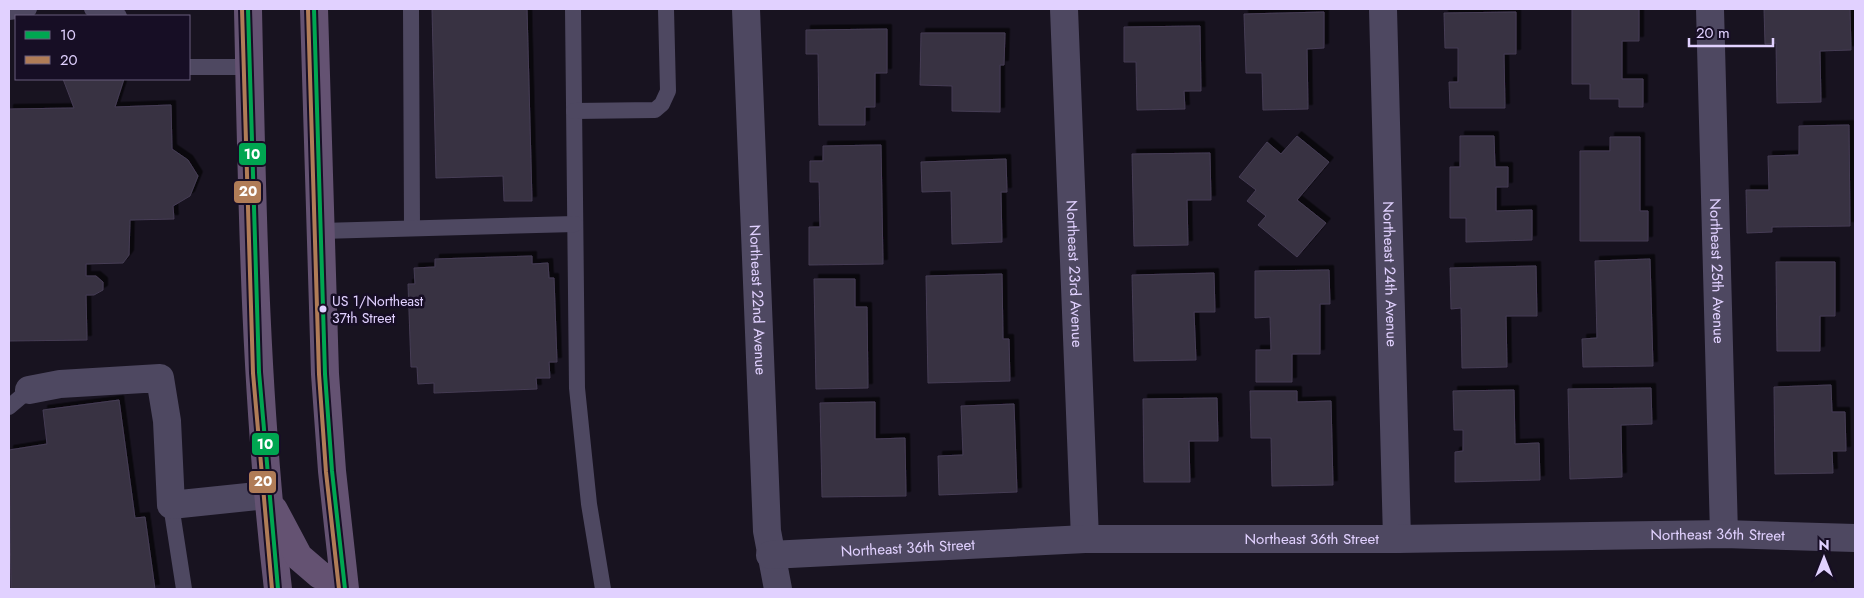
<svg xmlns="http://www.w3.org/2000/svg" width="1864" height="598" viewBox="0 0 1864 598" font-family="Jost,sans-serif">
<defs>
<filter id="shadow"><feDropShadow dx="4.5" dy="-4.5" stdDeviation="0" flood-color="#0009"/></filter>
</defs>
<rect width="100%" height="100%" fill="#181320"/>
<g fill="#373142" stroke="#463d54" filter="url(#shadow)">
<polygon points="432,9 527,9 532,201 504,201 503,176 436,178"/>
<polygon points="1572,9 1639,9 1639,41 1622,41 1622,79 1643,79 1643,107 1619,107 1619,99 1590,99 1590,84 1572,84"/>
<polygon points="1764,9 1850,9 1851,50 1820,51 1821,102 1777,103 1776,43 1765,44"/>
<polygon points="1324,12 1324,48 1307,49 1308,109 1263,110 1262,73 1246,73 1244,14"/>
<polygon points="1516,12 1516,54 1504,54 1505,108 1450,108 1449,82 1458,82 1458,48 1445,48 1444,13"/>
<polygon points="1200,26 1201,91 1184,91 1185,109 1137,110 1136,62 1124,62 1124,27"/>
<polygon points="887,29 887,73 875,73 875,107 865,107 865,125 819,125 818,54 806,54 806,30"/>
<polygon points="921,33 1005,33 1004,65 1000,65 1000,112 952,111 952,86 920,85"/>
<polygon points="63,79 124,79 115,107 171,105 172,149 188,160 198,176 190,196 173,206 174,219 130,220 129,255 123,263 86,264 86,276 96,276 103,282 103,290 94,295 86,295 87,340 9,341 9,109 74,108"/>
<polygon points="1849,125 1850,226 1772,227 1772,232 1747,233 1746,190 1769,190 1768,156 1799,155 1799,126"/>
<polygon points="1297,136 1329,162 1297,200 1326,223 1297,257 1258,225 1266,216 1247,201 1256,190 1239,177 1267,142 1281,154"/>
<polygon points="1460,136 1494,136 1495,167 1508,167 1508,187 1496,187 1496,211 1532,210 1532,240 1466,242 1466,218 1450,218 1450,167 1460,167"/>
<polygon points="1610,137 1640,137 1640,211 1648,211 1648,241 1580,241 1580,151 1610,151"/>
<polygon points="881,145 883,264 809,265 809,227 820,227 819,182 810,182 810,161 823,161 823,146"/>
<polygon points="1210,153 1211,200 1187,200 1188,245 1134,246 1132,154"/>
<polygon points="1006,159 1007,192 1001,192 1002,242 952,244 951,191 922,192 921,162"/>
<polygon points="532,256 532,264 548,263 549,278 554,278 557,362 549,362 550,378 536,378 537,389 434,393 434,383 418,384 417,367 411,367 408,284 415,284 414,268 435,267 435,259"/>
<polygon points="1650,259 1653,366 1583,367 1582,339 1597,338 1595,261"/>
<polygon points="1776,262 1835,262 1835,316 1820,316 1820,351 1777,351"/>
<polygon points="1536,266 1537,316 1506,316 1507,367 1462,368 1461,308 1451,309 1450,268"/>
<polygon points="1329,270 1330,304 1320,304 1320,354 1292,354 1292,382 1256,382 1256,350 1271,350 1270,317 1255,318 1255,271"/>
<polygon points="1214,273 1215,312 1194,312 1196,360 1134,361 1132,275"/>
<polygon points="1002,274 1003,339 1009,339 1010,381 928,383 926,276"/>
<polygon points="814,279 855,279 855,307 867,307 868,388 816,389"/>
<polygon points="1831,385 1832,412 1845,412 1846,451 1832,451 1833,473 1775,474 1774,387"/>
<polygon points="1651,388 1652,424 1621,425 1622,477 1570,479 1568,389"/>
<polygon points="1514,390 1515,444 1539,443 1540,480 1455,482 1455,452 1463,451 1463,430 1454,430 1453,391"/>
<polygon points="1250,391 1297,391 1297,402 1331,401 1333,485 1272,486 1271,438 1251,438"/>
<polygon points="1217,398 1218,441 1189,441 1190,482 1144,482 1143,399"/>
<polygon points="119,400 135,518 145,517 155,589 11,589 9,450 47,444 43,410"/>
<polygon points="875,402 875,439 905,438 906,496 822,497 820,403"/>
<polygon points="1014,404 1017,492 939,495 938,456 963,455 961,406"/>
</g>
<g fill="none" stroke-linecap="round" stroke-linejoin="round">
<g stroke="#4e4861" stroke-width="16">
<polyline points="92,9 113,12 119,16"/>
<polyline points="411,9 412,228"/>
<polyline points="573,9 577,388 589,504 603,589"/>
<polyline points="9,12 29,9"/>
<polyline points="189,67 249,67"/>
<polyline points="574,111 655,110 662,104 668,91 666,9"/>
<polyline points="321,231 575,224"/>
<polyline points="9,407 29,390"/>
<polyline points="171,505 184,589"/>
</g>
<g stroke="#4e4861" stroke-width="28">
<path id="s1" d="M746,9L767,531L778,589"/>
<path id="s2" d="M1064,9L1085,539"/>
<path id="s3" d="M1383,9L1397,539"/>
<path id="s4" d="M1710,9L1724,534"/>
<polyline points="29,390 60,384 160,378 167,421 171,505 267,495"/>
<path id="s5" d="M770,555L1085,539H1397L1724,534L1855,538"/>
</g>
<g stroke="#645272" stroke-width="28">
<path d="M248,9C252,203 255,397 278,589"/>
<polyline points="314,9 325,374 332,471 345,589"/>
<polyline points="274,510 299,557 320,575 344,583"/>
</g>
<defs>
<g id="bus-1">
<polyline points="248,9 259,372 278,589"/>
<polyline points="314,9 325,374 332,471 345,589"/>
</g>
<g id="bus-2">
<polyline points="242,9 253,373 272,589"/>
<polyline points="308,9 319,374 326,472 339,589"/>
</g>
</defs>
<use href="#bus-1" stroke="#170e25" stroke-width="8"/>
<use href="#bus-2" stroke="#170e25" stroke-width="8"/>
<use href="#bus-1" stroke="#00a651" stroke-width="4"/>
<use href="#bus-2" stroke="#b07c57" stroke-width="4"/>
</g>
<circle fill="#e1d1ff" stroke="#170e25" stroke-width="2" cx="323" cy="309" r="4.5"/>
<g text-anchor="middle" dominant-baseline="central" stroke-width="5" stroke-linejoin="round" paint-order="stroke">
<g font-size="14" fill="#e1d1ff" stroke="#170e25" text-anchor="start">
<text x="332" y="301">US 1/Northeast<tspan x="332" dy="17">37th Street</tspan></text>
</g>
<g font-size="15" fill="#e1d1ff" stroke="#170e25">
<text stroke="none"><textPath href="#s4" startOffset="262">Northeast 25th Avenue</textPath></text>
<text stroke="none"><textPath href="#s2" startOffset="265">Northeast 23rd Avenue</textPath></text>
<text stroke="none"><textPath href="#s3" startOffset="265">Northeast 24th Avenue</textPath></text>
<text stroke="none"><textPath href="#s1" startOffset="291">Northeast 22nd Avenue</textPath></text>
<text stroke="none"><textPath href="#s5" startOffset="948">Northeast 36th Street</textPath></text>
<text stroke="none"><textPath href="#s5" startOffset="542">Northeast 36th Street</textPath></text>
<text stroke="none"><textPath href="#s5" startOffset="138">Northeast 36th Street</textPath></text>
</g>
</g>
<g stroke="#170e25" stroke-width="2">
<rect x="238" y="142" width="29" height="24" rx="5" fill="#00a651"/>
<rect x="233" y="180" width="29" height="24" rx="5" fill="#b07c57"/>
<rect x="251" y="432" width="29" height="24" rx="5" fill="#00a651"/>
<rect x="248" y="470" width="29" height="24" rx="5" fill="#b07c57"/>
</g>
<g font-size="14" text-anchor="middle" font-weight="bold" fill="#fff">
<text x="252" y="159">10</text>
<text x="248" y="196">20</text>
<text x="265" y="449">10</text>
<text x="263" y="486">20</text>
</g>
<rect width="1864" height="598" fill="none" stroke="#e1d1ff" stroke-width="20"/>
<rect x="15" y="15" width="175" height="65" fill="#170e25" stroke="#685c7c"/>
<rect x="25" y="31" width="25" height="8" fill="#00a651" stroke="#685c7c"/>
<text x="60" y="40" font-size="15" fill="#e1d1ff">10</text>
<rect x="25" y="56" width="25" height="8" fill="#b07c57" stroke="#685c7c"/>
<text x="60" y="65" font-size="15" fill="#e1d1ff">20</text>
<g transform="translate(1824 558)" stroke="#170e25" stroke-width="4" paint-order="stroke">
<path d="M0-4L9 19L0 12L-9 19Z" fill="#e1d1ff"/>
<text y="-8" font-size="14" font-weight="bold" text-anchor="middle" fill="#e1d1ff">N</text>
</g>
<path d="M1689 38v8h84v-8" fill="none" stroke="#e1d1ff" stroke-width="2.5"/>
<text x="1696" y="38" font-size="15" fill="#e1d1ff" stroke="#170e25" stroke-width="4" paint-order="stroke">20 m</text>
</svg>
